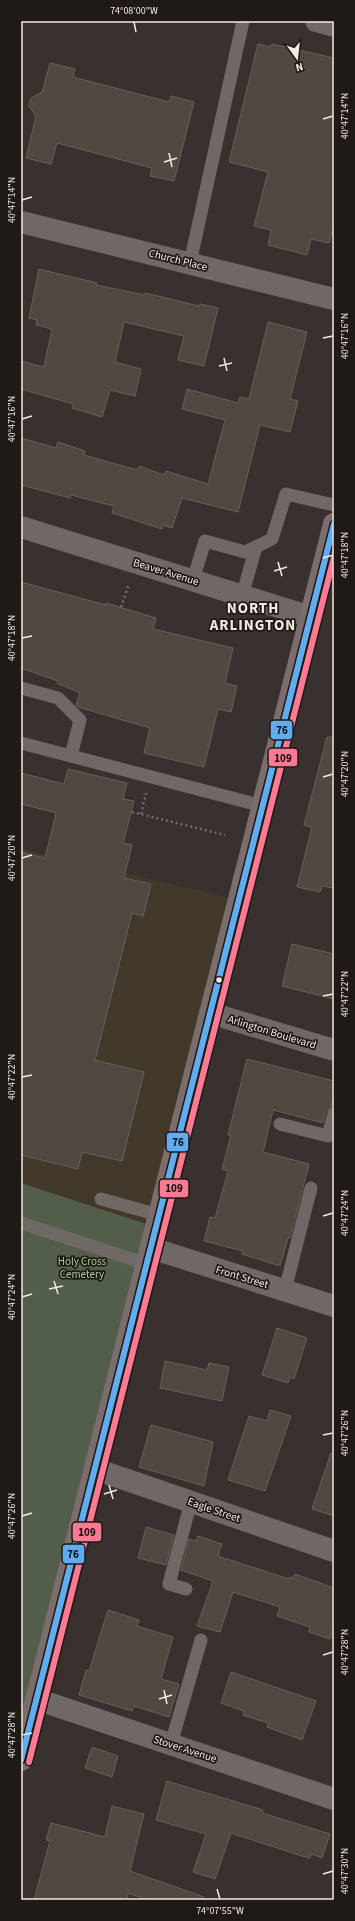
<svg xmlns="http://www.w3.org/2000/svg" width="355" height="1921" viewBox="0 0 355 1921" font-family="'Source Sans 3',sans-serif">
<rect width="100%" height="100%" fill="#39312e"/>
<polygon fill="#43392b" points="21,849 239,900 156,1227 21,1183"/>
<polygon fill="#525d4a" points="21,1183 156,1227 21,1760"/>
<g fill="#524842" stroke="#66605c">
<polygon points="258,44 271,47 272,44 334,58 334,225 329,243 311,239 307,255 268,245 271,230 254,226 268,172 229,162"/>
<polygon points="50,63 75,69 73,77 169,102 171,96 194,102 174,181 150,176 152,168 57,143 51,164 26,158 36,116 29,106 31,98 42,92"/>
<polygon points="39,269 97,283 96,285 145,295 145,293 199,306 200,304 218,308 204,366 178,360 184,336 124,322 115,362 141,369 135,396 110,390 102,417 72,408 73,404 21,389 21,361 44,367 52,329 36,325 37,320 29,318"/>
<polygon points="268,322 307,332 290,399 298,401 290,432 260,425 238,512 182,498 172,528 163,525 162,529 112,513 114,506 71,495 70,498 21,485 21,438 56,448 58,442 85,451 84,455 137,470 139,466 164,475 166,471 208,484 225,420 182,409 187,389 238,403 240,397 249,399"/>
<polygon points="21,582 106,605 106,603 156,618 153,629 233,648 225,683 237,686 231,712 218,709 204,767 144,753 150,728 78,707 76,705 80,693 57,683 58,681 21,668"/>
<polygon points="327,737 334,737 334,888 322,886 320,892 297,887 312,827 304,825"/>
<polygon points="68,769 127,783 123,799 134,801 123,843 132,845 124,878 151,884 143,916 132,913 95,1060 144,1072 122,1161 82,1152 78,1169 21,1155 21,852 45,858 56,813 21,804 21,773 64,784"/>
<polygon points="292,944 334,954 334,999 282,986"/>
<polygon points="247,1059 334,1081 334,1096 331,1107 326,1112 323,1123 273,1110 263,1152 309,1164 290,1238 288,1238 280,1266 242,1254 243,1251 204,1241 210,1217 215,1218 228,1171 222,1169 231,1135 228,1135"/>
<polygon points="277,1328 307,1338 294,1379 290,1377 288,1383 262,1375"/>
<polygon points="165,1361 207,1370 209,1363 229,1367 222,1401 160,1388"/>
<polygon points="270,1410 291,1416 265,1491 228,1480 249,1416 267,1421"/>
<polygon points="151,1425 213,1442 204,1486 139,1467"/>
<polygon points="331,1453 334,1454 334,1516 312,1509"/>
<polygon points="146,1527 174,1535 166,1565 138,1558"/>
<polygon points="198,1536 222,1544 218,1556 289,1579 290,1577 294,1578 295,1574 334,1588 334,1628 330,1639 309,1632 310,1627 277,1616 280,1607 233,1592 220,1632 197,1626 213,1581 181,1570 189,1539 196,1541"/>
<polygon points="108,1610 139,1620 137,1626 173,1637 161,1679 179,1684 169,1717 134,1706 132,1711 79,1695 86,1670 89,1671"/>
<polygon points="231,1672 316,1701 302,1740 267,1727 268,1723 243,1715 244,1711 221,1703"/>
<polygon points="92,1747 118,1756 112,1777 85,1768"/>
<polygon points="167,1781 263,1810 262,1813 330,1834 322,1858 311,1854 310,1858 302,1856 231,1833 215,1879 193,1872 206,1834 156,1820"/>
<polygon points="112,1806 144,1814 130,1871 204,1897 203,1900 148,1900 128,1893 127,1900 34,1900 50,1841 46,1840 51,1823 105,1837"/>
</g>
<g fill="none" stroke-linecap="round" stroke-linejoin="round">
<g stroke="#726c6a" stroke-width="2.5" stroke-dasharray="2 3" stroke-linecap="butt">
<polyline points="121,607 129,584"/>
<polyline points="132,812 225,835"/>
<polyline points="141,814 146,793"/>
</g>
<g stroke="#6f6865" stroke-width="13">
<polyline points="190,263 243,21"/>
<polyline points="193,580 205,541 245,552 272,539 286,494 334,505"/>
<polyline points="242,596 256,547"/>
<polyline points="21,688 58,698 80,720 71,756"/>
<polyline points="21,743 263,806"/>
<polyline points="280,1124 328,1136 334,1114"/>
<polyline points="101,1199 159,1215"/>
<polyline points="21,1223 147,1264"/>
<polyline points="285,1290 311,1188"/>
<polyline points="186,1589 169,1584 191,1502"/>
<polyline points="171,1744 201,1640"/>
</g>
<g stroke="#6f6865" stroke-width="22">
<polyline points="316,21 334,26"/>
<polyline points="21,222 334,299"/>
<polyline points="21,527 311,617"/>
<polyline points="210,1013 334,1050"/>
<polyline points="151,1248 334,1306"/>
<polyline points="95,1469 334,1551"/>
<polyline points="36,1699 334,1799"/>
</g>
<polyline stroke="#7a6d6c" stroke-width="22" points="21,1760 334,524"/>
<defs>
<polyline id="bus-1" points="21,1760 334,524"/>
<polyline id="bus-2" points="29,1762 334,557"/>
</defs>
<use href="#bus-1" stroke="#201a17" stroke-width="9"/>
<use href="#bus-2" stroke="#201a17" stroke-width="9"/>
<use href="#bus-1" stroke="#60acee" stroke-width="6"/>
<use href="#bus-2" stroke="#fe7a93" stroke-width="6"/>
</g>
<path fill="none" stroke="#f2e9e4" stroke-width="1.5" d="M134,22L136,32M323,119L333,116M169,153L172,167M164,162L177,158M22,200L32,197M323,338L333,336M224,358L227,371M219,366L232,363M22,419L32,416M323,558L333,555M278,562L282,576M274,571L287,567M22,638L32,636M323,777L333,774M22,858L32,855M323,996L333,994M22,1077L32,1075M323,1216L333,1213M54,1281L58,1294M49,1289L63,1286M22,1297L32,1294M323,1435L333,1433M109,1485L113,1499M104,1494L117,1490M22,1516L32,1513M323,1655L333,1652M164,1690L167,1704M159,1699L172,1695M22,1735L32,1733M323,1874L333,1871M217,1889L220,1899"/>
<circle fill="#f2e9e4" stroke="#201a17" stroke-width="1.5" cx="219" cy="980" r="3.5"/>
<g text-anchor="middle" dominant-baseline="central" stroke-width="3.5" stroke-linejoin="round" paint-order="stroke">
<g font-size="11" fill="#f2e9e4" stroke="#201a17">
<text transform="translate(178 260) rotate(14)">Church Place</text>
<text transform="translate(166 572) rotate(17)">Beaver Avenue</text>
<text transform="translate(272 1032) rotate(17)">Arlington Boulevard</text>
<text transform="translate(242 1277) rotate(17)">Front Street</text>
<text transform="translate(214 1510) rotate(19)">Eagle Street</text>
<text transform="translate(185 1749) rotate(18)">Stover Avenue</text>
</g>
<g font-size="11" fill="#a6cb91" stroke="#201a17">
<text x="82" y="1261">Holy Cross<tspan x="82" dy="13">Cemetery</tspan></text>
</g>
<g font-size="15" font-weight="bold" letter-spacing="1" fill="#f2e9e4" stroke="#201a17">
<text x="253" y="608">NORTH<tspan x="253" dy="17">ARLINGTON</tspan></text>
</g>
</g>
<g stroke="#201a17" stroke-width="1.5">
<rect x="270" y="720" width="23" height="20" rx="4" fill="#60acee"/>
<rect x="268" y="748" width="30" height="19" rx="4" fill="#fe7a93"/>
<rect x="166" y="1132" width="23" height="20" rx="4" fill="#60acee"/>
<rect x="159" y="1179" width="30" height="19" rx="4" fill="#fe7a93"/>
<rect x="72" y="1522" width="30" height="20" rx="4" fill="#fe7a93"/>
<rect x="62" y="1544" width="23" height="20" rx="4" fill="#60acee"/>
</g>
<g font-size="11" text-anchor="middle" font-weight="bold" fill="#111">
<text x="282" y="734">76</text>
<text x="283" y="762">109</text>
<text x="178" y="1146">76</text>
<text x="174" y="1192">109</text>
<text x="87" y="1536">109</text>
<text x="73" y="1558">76</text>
</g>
<rect width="355" height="1921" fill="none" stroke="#201a17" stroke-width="44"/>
<g transform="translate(297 58) rotate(165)" stroke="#201a17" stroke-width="3" paint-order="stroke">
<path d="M0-3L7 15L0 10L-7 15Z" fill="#f2e9e4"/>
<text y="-6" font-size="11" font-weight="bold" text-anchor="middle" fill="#f2e9e4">N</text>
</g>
<rect x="22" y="22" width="311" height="1877" fill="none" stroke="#f2e9e4" stroke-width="1.5"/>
<g font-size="10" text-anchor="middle" fill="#f2e9e4">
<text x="134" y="14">74°08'00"W</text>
<text transform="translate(344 116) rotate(-90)" y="4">40°47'14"N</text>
<text transform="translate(11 200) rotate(-90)" y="4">40°47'14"N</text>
<text transform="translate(344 336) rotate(-90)" y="4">40°47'16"N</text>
<text transform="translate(11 419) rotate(-90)" y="4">40°47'16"N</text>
<text transform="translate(344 555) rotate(-90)" y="4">40°47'18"N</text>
<text transform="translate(11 638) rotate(-90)" y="4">40°47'18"N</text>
<text transform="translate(344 774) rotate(-90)" y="4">40°47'20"N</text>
<text transform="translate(11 858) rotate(-90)" y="4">40°47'20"N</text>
<text transform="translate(344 994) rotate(-90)" y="4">40°47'22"N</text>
<text transform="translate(11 1077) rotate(-90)" y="4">40°47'22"N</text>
<text transform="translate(344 1213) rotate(-90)" y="4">40°47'24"N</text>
<text transform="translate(11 1297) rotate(-90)" y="4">40°47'24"N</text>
<text transform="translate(344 1433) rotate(-90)" y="4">40°47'26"N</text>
<text transform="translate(11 1516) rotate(-90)" y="4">40°47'26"N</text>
<text transform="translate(344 1652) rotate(-90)" y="4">40°47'28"N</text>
<text transform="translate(11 1735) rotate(-90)" y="4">40°47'28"N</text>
<text transform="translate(344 1871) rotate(-90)" y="4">40°47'30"N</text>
<text x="220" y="1914">74°07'55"W</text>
</g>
</svg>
